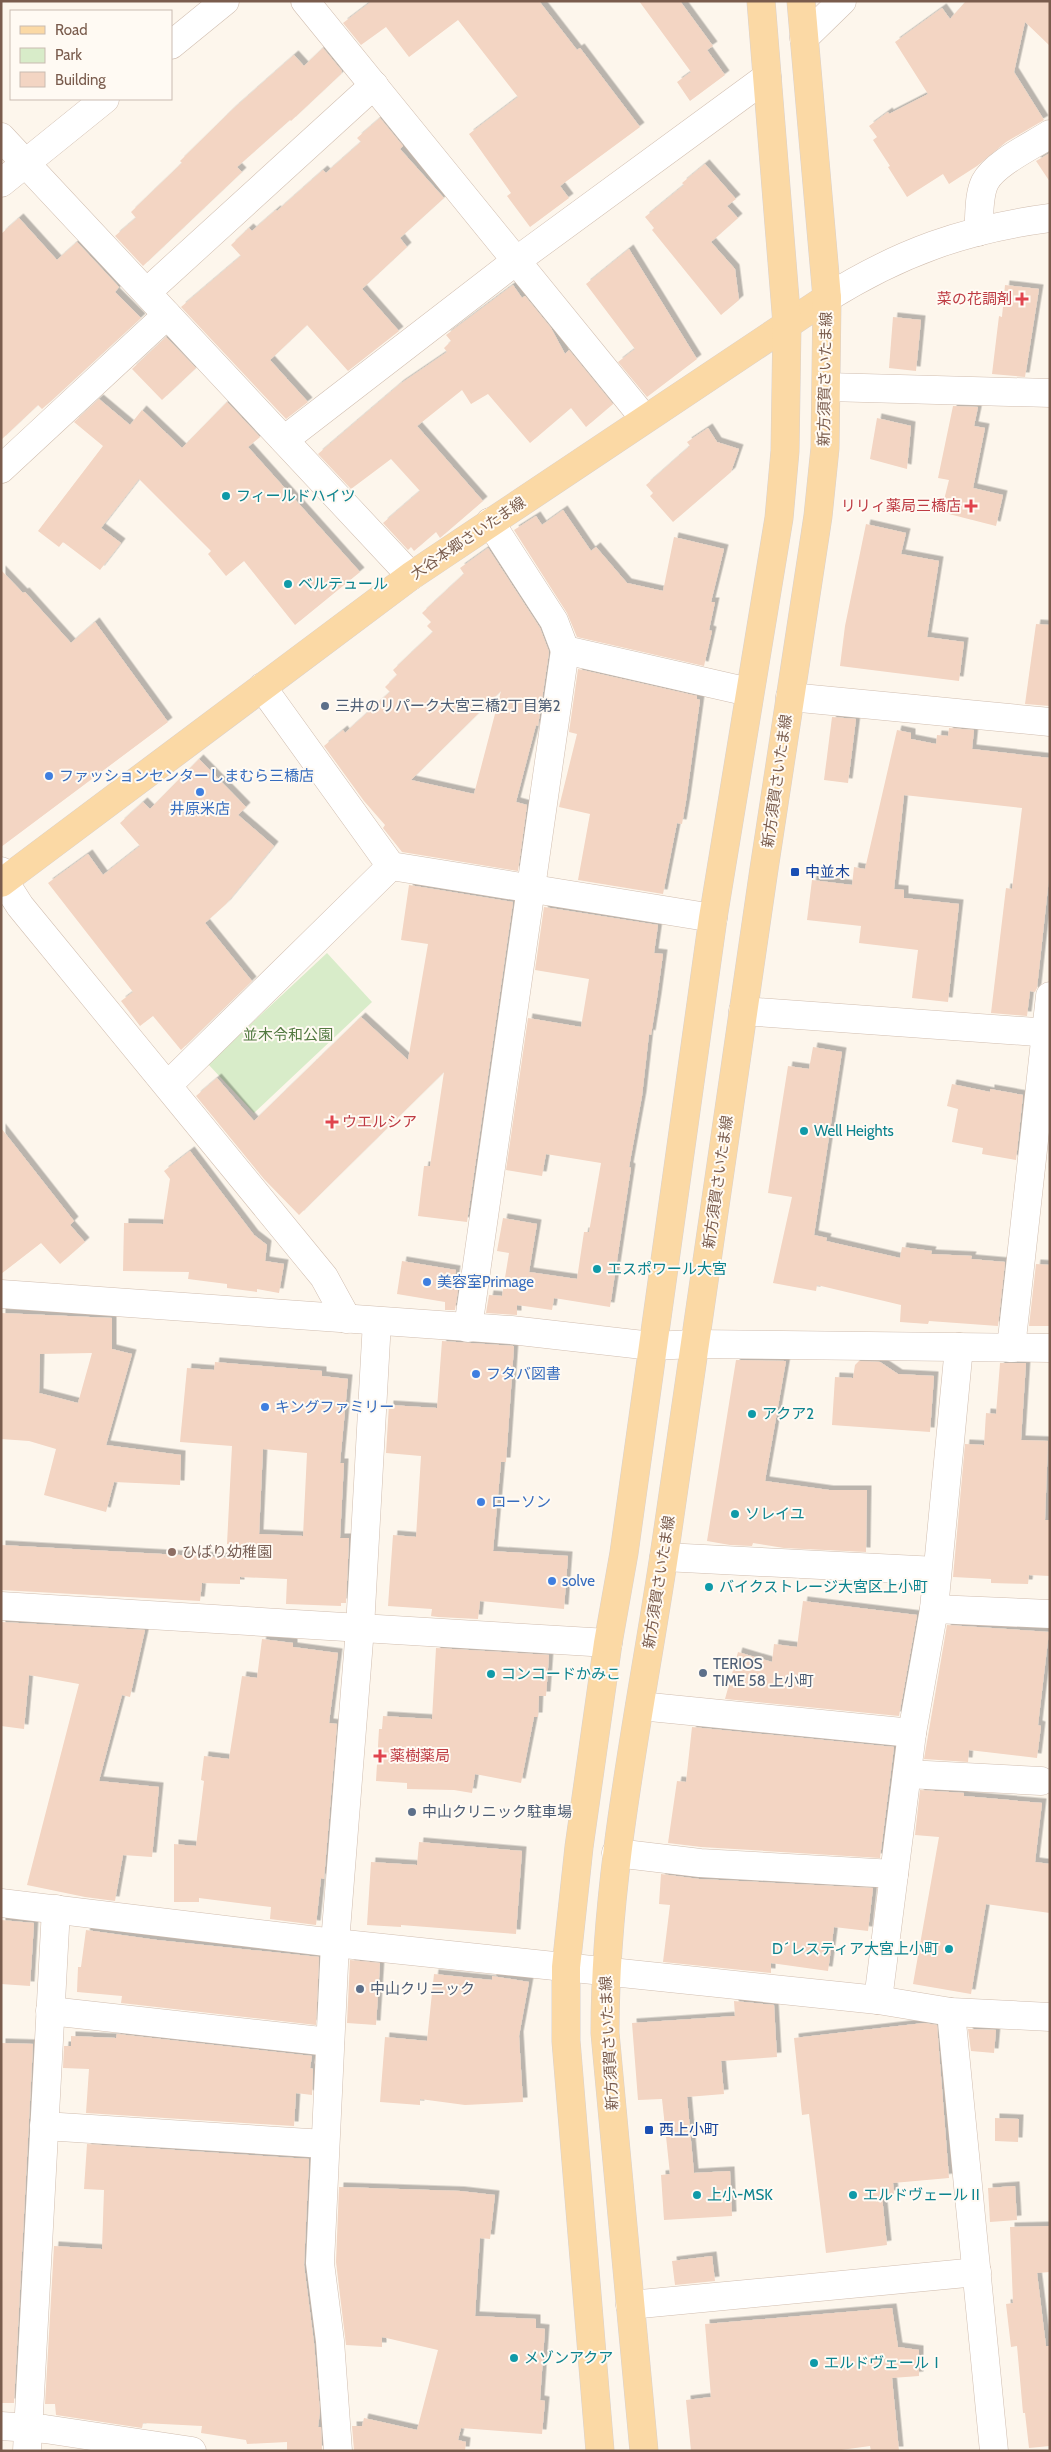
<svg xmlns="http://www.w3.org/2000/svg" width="1051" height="2452" viewBox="0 0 1051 2452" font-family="Cabin,'Noto Sans JP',sans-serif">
<defs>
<filter id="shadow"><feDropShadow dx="4.5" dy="-4.5" stdDeviation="0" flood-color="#0004"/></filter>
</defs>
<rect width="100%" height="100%" fill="#fdf6ec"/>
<polygon fill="#d8ecc9" points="327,953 372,1002 254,1113 208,1064"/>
<g fill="#f3d5c3" fill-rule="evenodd" filter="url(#shadow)">
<polygon points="372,1 539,1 577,50 580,48 640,127 560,186 569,198 530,227 507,196 511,193 469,134 518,97 458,20 409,57 386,27 361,45 343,23"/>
<polygon points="639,1 680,1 713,46 707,50 725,75 690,101 677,82 691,72"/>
<polygon points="966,1 1050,1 1050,46 1025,22 1014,72 1044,120 1006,142 977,166 949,184 943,174 907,197 888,167 890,166 873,140 877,137 869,126 888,112 889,114 928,94 895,42 942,8 950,19"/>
<polygon points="323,48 342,71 341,74 291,121 290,120 237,167 242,172 143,266 115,236 136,218 131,212 182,163 180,161 232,110 294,55 304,66"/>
<polygon points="380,118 403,146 400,149 444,198 400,238 407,247 362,289 399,331 348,371 307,325 270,360 308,402 286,419 181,307 241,256 231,245 249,228 252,231 276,210 277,211 323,170 326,173 361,142 357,138"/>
<polygon points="1050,153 1050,182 1036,161"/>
<polygon points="705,164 736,199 727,206 738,218 711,242 735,269 739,300 721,315 652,230 654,228 645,217 684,185 682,183"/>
<polygon points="19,218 57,260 77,242 119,287 115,292 141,318 50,402 42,409 38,405 1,440 1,234"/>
<polygon points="629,249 697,359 647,397 618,362 635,349 586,284"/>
<polygon points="513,285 522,298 525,296 551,328 565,354 569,350 613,404 586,427 571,408 530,443 488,394 471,404 462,390 417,426 483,501 440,538 436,532 414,551 411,547 408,550 383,523 420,491 391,459 351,489 318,454 400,384 447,352 444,348 451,341 446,335"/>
<polygon points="1005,285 1039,289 1025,377 992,374 999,316 1002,317"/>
<polygon points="893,317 921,320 916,371 889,368"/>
<polygon points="166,337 196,368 162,400 132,369"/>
<polygon points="99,399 130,425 142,410 182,448 227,402 260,437 248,447 360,572 295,625 244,561 226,576 208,554 211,551 139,479 101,528 121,543 100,570 63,542 59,547 38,531 103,446 74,422"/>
<polygon points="953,406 978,407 974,426 985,428 973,488 1003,495 996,526 941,512 949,480 938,478"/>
<polygon points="877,418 911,426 907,469 870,459"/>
<polygon points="708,428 717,442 739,449 731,472 673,522 650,496 653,493 646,485 690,446 687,442"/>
<polygon points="563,510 591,551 596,547 627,583 663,591 674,537 724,549 711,602 715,602 709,630 712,631 704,666 577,637 567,613 514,530 536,516 542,525"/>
<polygon points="866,524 906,533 901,554 939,561 927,637 964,642 959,681 840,666 845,626"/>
<path d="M488,548L540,628L549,652L538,726L536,725L516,802L527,805L518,871L402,852L383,828L385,825L364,801L324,746L343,730L345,733L390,692L385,687L397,675L393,670L433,632L427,626L431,622L422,613L464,574L460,568ZM501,691L474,794L411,780Z"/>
<polygon points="1,570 23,593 25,592 71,643 95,622 168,722 1,847"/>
<polygon points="1036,624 1050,625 1050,706 1025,704"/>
<polygon points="578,669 697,696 697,699 700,700 686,801 682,824 677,823 663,894 578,880 590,814 559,807 577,734 569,732"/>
<polygon points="832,717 856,719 848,783 824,780"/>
<polygon points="949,728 974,730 972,749 1050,758 1050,869 1037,988 1035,992 1030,991 1027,1016 991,1013 1006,888 1012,889 1022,808 904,795 894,889 904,890 904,898 959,904 948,1002 912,998 918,950 859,943 861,926 807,920 812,880 852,885 854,867 865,869 897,730 911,733 911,739 936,744 937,735 948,736"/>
<polygon points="199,759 246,807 238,815 274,846 226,904 205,923 252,981 181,1050 153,1016 140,1026 121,1001 133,992 48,883 88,854 103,875 140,846 120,823 143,802 150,809"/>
<polygon points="409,885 513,902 467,1222 418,1216 424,1166 430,1166 444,1072 299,1215 264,1179 196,1096 217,1078 254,1121 361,1017 408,1060 428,944 401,940"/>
<polygon points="544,907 658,925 654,953 663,954 657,998 651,1035 649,1034 642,1096 629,1167 631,1168 610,1307 554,1298 552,1310 517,1305 517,1315 486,1313 489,1295 502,1296 509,1253 497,1251 503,1218 537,1224 529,1272 577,1279 584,1232 589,1232 601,1163 546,1154 542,1176 506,1170 528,1018 581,1027 589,979 535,970"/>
<polygon points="813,1047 842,1052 814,1235 827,1238 826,1241 900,1258 902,1247 932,1251 931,1254 972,1256 971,1259 1005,1262 998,1326 929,1321 928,1324 900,1322 901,1305 817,1285 816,1291 773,1283 792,1197 768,1193 788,1066 809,1069"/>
<polygon points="952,1084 990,1092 990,1089 1023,1095 1016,1160 982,1154 983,1148 952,1142 958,1109 947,1106"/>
<polygon points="1,1128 74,1221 70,1225 85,1242 60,1264 41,1243 1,1274"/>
<polygon points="190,1151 254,1235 267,1245 265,1261 284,1264 279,1293 257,1289 257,1292 227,1288 227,1284 188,1279 189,1272 123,1271 124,1223 163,1224 170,1179 164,1171"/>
<polygon points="402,1261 456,1270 453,1290 458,1290 455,1310 445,1310 445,1302 397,1294"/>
<polygon points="1036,1264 1050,1265 1050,1326 1029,1326"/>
<path d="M1,1313L112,1318V1349L132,1354L106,1445L181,1455L180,1485L114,1482L106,1512L44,1495L56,1449L29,1441L1,1439ZM92,1353L78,1403L39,1393L40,1354Z"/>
<polygon points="442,1341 514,1346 506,1462 501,1462 493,1551 568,1556 564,1609 480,1601 478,1619 438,1617 431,1616 432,1609 388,1606 393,1535 416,1537 421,1456 386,1453 389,1405 437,1408"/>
<polygon points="736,1360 786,1361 765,1481 829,1490 867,1490 866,1552 784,1548 753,1543 752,1546 730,1545 707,1541"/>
<polygon points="859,1361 880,1362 898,1374 934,1376 930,1432 832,1425 835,1377 853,1378 855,1365"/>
<path d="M215,1362L322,1371V1376L348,1379L340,1463H344L340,1538H349L346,1603H341V1606L286,1604L287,1579L240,1577V1584L202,1583L200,1601L1,1590V1545L234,1558L236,1546L227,1544L232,1446L180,1442L187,1368L214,1370ZM263,1449L307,1453L303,1536L259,1534Z"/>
<polygon points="1000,1363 1026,1363 1021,1440 1048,1441 1045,1520 1050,1520 1050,1576 1029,1575 1028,1584 991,1583 991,1579 953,1577 965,1444 984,1445 986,1413 996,1414"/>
<polygon points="803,1601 917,1615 899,1716 725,1699 738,1652 772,1662 774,1644 797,1647"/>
<polygon points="1,1622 145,1630 130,1697 122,1695 99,1781 159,1787 152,1857 123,1855 115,1901 85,1897 27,1885 79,1684 29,1675 24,1729 1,1726"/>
<polygon points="947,1625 1049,1632 1038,1725 1041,1726 1037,1758 969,1750 968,1762 924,1759"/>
<polygon points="262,1639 293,1643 293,1647 338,1653 329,1723 337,1724 324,1879 321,1878 316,1925 270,1919 271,1907 199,1898 199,1902 174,1902 174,1844 196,1846 204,1781 201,1780 204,1756 229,1759 242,1676 257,1678"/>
<polygon points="436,1648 549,1655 546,1696 539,1696 538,1717 534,1717 521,1783 475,1774 472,1793 454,1790 407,1789 407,1783 376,1781 379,1729 382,1729 383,1716 432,1719"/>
<polygon points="692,1727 894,1747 880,1858 701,1847 668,1843 677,1781 686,1782"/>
<polygon points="920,1790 964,1793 964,1796 1042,1803 1035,1862 1050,1864 1050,1913 986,1904 971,1994 913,1984 939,1837 915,1835"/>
<polygon points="419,1842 522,1851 516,1934 401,1925 401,1927 367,1925 371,1862 417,1865"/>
<polygon points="661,1874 699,1879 873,1888 868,1931 834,1927 828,1971 771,1963 771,1973 663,1962 670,1905 659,1904"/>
<polygon points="1,1920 34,1923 30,1986 1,1984"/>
<polygon points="86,1930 157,1940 319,1957 316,2025 121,2003 122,1996 77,1992 78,1967 81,1967"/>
<polygon points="350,1960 380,1963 376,2025 347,2023"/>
<polygon points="434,1974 492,1980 492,1976 529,1982 519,2036 523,2102 465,2105 420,2099 420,2105 380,2102 385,2037 427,2041"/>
<polygon points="734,2001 774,2005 777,2057 721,2061 724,2094 687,2097 694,2173 730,2171 732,2216 664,2220 661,2175 670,2174 662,2099 638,2100 632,2023 735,2016"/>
<polygon points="924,2023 937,2025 949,2178 893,2183 894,2194 882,2196 887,2245 826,2253 809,2114 802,2115 794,2038"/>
<polygon points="968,2029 996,2030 994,2053 971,2051"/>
<polygon points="117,2034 312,2056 310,2068 313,2069 312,2095 296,2093 294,2126 86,2113 89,2069 63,2068 64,2046 71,2046 71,2036 116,2038"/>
<polygon points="1,2043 33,2044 14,2403 1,2403"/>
<polygon points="995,2118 1019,2119 1018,2142 995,2141"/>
<polygon points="87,2144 309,2159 304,2265 314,2343 320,2412 318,2427 321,2427 322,2450 287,2451 287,2442 247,2444 246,2440 201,2433 202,2426 143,2423 142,2428 56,2415 55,2404 45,2404 54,2246 102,2249 104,2190 84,2189"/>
<polygon points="1015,2186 1017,2220 990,2222 988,2188"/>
<polygon points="339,2187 460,2191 495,2195 490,2239 480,2238 475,2316 536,2319 536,2328 545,2329 540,2400 545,2401 542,2434 461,2428 458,2440 466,2442 465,2451 354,2450 352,2426 362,2426 364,2418 417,2430 438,2350 382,2337 382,2347 346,2345 336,2262"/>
<polygon points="1050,2226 1050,2272 1037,2273 1046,2346 1050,2346 1050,2446 1029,2448 1025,2413 1023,2413 1017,2346 1011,2347 1006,2304 1013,2303 1010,2227"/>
<polygon points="712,2256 715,2281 675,2285 672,2261"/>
<polygon points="892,2308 898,2347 919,2350 919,2376 892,2378 899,2451 871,2451 870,2446 834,2451 691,2451 686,2400 711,2397 705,2324"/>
</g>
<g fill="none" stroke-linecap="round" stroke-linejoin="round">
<defs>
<g id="minor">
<polyline points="305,1 644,418"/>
<polyline points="804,38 842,1"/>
<polyline points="171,45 225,1"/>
<polyline points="1,137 411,576"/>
<polyline points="1,183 105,99"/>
<path d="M978,232C980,216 978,196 985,182C995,163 1032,146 1050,134"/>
<polyline points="147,292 374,85"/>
<path d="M827,298C899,253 965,229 1050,218"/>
<polyline points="827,387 1050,393"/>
<polyline points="284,440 516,261 767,77"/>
<polyline points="1,469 167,315"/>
<polyline points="490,522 554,621 565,650 749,692"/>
<polyline points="262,687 391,866 713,918"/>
<polyline points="790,697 1050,722"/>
<polyline points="1,871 4,881 20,906 324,1277 347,1319"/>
<polyline points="743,1011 1050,1033"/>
<polyline points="168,1085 391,866"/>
<polyline points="1,1294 511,1330 652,1346 694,1344 1050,1348"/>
<polyline points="468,1328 565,650"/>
<polyline points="1011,1348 1050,996"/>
<polyline points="664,1557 937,1571"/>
<polyline points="1,1606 608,1643"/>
<polyline points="934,1609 1050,1614"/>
<polyline points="640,1706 912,1733"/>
<polyline points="907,1774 1041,1781"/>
<polyline points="616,1853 700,1863 894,1874"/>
<polyline points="1,1903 335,1943 878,2000 951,2012 1050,2017"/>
<polyline points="878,2000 912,1733 934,1609 959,1347"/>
<polyline points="50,2011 330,2042"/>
<polyline points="951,2012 994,2451"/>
<polyline points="44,2126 325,2144"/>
<polyline points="630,2305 977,2272"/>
<polyline points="1,2426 45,2429 192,2451"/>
<polyline points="27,2451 56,1909"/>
<polyline points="338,2451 330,2341 320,2263 335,1943 360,1628 377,1321"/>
</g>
<g id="major">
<polyline points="1,883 411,576 827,298"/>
<polyline points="600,2451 566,2041 566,1967 579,1847 608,1643 624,1553 713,918 779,518 785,451 787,324 761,1"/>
<path d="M644,2451L605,2033C605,1861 645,1692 669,1522C716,1186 766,851 818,516L825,448L827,298L801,1"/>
</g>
</defs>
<use href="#minor" stroke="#d1beb0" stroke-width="29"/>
<use href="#major" stroke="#dad1cd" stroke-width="29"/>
<use href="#minor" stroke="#fff" stroke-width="28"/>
<use href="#major" stroke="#fbd9a5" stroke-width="28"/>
</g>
<g fill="#e0444e" stroke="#fffaf3" stroke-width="2">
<path d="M1019.5 291.5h5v5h5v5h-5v5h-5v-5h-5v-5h5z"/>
<path d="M968.5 498.5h5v5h5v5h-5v5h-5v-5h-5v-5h5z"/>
<path d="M329.5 1114.5h5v5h5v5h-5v5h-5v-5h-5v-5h5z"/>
<path d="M377.5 1748.5h5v5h5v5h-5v5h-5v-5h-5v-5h5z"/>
</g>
<g fill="#0f9aa8" stroke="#fffaf3" stroke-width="2">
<circle cx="226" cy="496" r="5"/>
<circle cx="288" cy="584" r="5"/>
<circle cx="804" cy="1131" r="5"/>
<circle cx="597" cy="1269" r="5"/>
<circle cx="752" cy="1414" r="5"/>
<circle cx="735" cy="1514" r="5"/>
<circle cx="709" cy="1587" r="5"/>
<circle cx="491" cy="1674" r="5"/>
<circle cx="949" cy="1949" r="5"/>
<circle cx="697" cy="2195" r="5"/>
<circle cx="853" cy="2195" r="5"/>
<circle cx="514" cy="2358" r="5"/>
<circle cx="814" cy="2363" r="5"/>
</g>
<g fill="#5c6f8a" stroke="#fffaf3" stroke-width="2">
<circle cx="325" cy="706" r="5"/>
<circle cx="703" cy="1673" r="5"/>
<circle cx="412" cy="1812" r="5"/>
<circle cx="360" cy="1989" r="5"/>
</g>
<g fill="#3f7fe0" stroke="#fffaf3" stroke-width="2">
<circle cx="49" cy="776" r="5"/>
<circle cx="200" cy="792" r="5"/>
<circle cx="427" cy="1282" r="5"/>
<circle cx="476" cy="1374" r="5"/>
<circle cx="265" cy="1407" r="5"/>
<circle cx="481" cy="1502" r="5"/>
<circle cx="552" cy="1581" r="5"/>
</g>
<g fill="#1a4fb4" stroke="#fffaf3" stroke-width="2">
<rect x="790" y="867" width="10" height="10" rx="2.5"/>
<rect x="644" y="2125" width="10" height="10" rx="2.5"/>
</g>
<circle fill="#8d6e63" stroke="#fffaf3" stroke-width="2" cx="172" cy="1552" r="5"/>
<g text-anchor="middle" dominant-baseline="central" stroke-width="4" stroke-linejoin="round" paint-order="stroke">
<g font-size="15" fill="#be3a42" stroke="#fffaf3" text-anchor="end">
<text x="1012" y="299">菜の花調剤</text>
<text x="961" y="506">リリィ薬局三橋店</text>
<text x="342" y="1122" text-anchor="start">ウエルシア</text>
<text x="390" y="1756" text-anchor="start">薬樹薬局</text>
</g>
<g font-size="15" fill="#7a5c4d" stroke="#fffaf3">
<text transform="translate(825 379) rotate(-89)">新方須賀さいたま線</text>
<text transform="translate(468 538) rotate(-34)">大谷本郷さいたま線</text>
<text transform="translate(777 781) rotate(-82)">新方須賀さいたま線</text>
<text transform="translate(718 1182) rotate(-82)">新方須賀さいたま線</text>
<text transform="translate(659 1582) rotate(-81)">新方須賀さいたま線</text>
<text transform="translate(609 2043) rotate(-93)">新方須賀さいたま線</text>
</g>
<g font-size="15" fill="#0d838f" stroke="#fffaf3" text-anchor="start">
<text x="236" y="496">フィールドハイツ</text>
<text x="298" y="584">ベルテュール</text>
<text x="814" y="1131">Well Heights</text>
<text x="607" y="1269">エスポワール大宮</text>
<text x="762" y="1414">アクア2</text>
<text x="745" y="1514">ソレイユ</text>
<text x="719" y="1587">バイクストレージ大宮区上小町</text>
<text x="501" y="1674">コンコードかみこ</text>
<text x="939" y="1949" text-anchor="end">D´レスティア大宮上小町</text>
<text x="707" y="2195">上小-MSK</text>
<text x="863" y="2195">エルドヴェールⅡ</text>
<text x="524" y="2358">メゾンアクア</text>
<text x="824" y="2363">エルドヴェールⅠ</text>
</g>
<g font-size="15" fill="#4e5e75" stroke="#fffaf3" text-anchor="start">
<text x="335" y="706">三井のリパーク大宮三橋2丁目第2</text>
<text x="713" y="1664">TERIOS<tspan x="713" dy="17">TIME 58 上小町</tspan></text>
<text x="422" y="1812">中山クリニック駐車場</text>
<text x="370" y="1989">中山クリニック</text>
</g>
<g font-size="15" fill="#366cbe" stroke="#fffaf3" text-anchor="start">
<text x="59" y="776">ファッションセンターしまむら三橋店</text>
<text x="200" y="809" text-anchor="middle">井原米店</text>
<text x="437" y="1282">美容室Primage</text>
<text x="486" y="1374">フタバ図書</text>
<text x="275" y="1407">キングファミリー</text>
<text x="491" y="1502">ローソン</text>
<text x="562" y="1581">solve</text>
</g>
<g font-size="15" fill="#164399" stroke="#fffaf3" text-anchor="start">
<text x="805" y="872">中並木</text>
<text x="659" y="2130">西上小町</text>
</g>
<g font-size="15" fill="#537a41" stroke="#fffaf3">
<text x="288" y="1035">並木令和公園</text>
</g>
<g font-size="15" fill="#785e54" stroke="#fffaf3" text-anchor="start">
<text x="182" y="1552">ひばり幼稚園</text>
</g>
</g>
<rect width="1051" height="2452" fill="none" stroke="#7a5c4d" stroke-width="5"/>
<rect x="10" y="10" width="162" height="90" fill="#fffaf3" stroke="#cabbb1"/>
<rect x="20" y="26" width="25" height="8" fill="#fbd9a5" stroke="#cabbb1"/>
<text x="55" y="35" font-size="15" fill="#7a5c4d">Road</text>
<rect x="20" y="48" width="25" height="15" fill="#d8ecc9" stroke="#cabbb1"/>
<text x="55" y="60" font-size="15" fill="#7a5c4d">Park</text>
<rect x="20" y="72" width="25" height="15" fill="#f3d5c3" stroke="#cabbb1"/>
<text x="55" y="85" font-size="15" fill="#7a5c4d">Building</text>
</svg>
